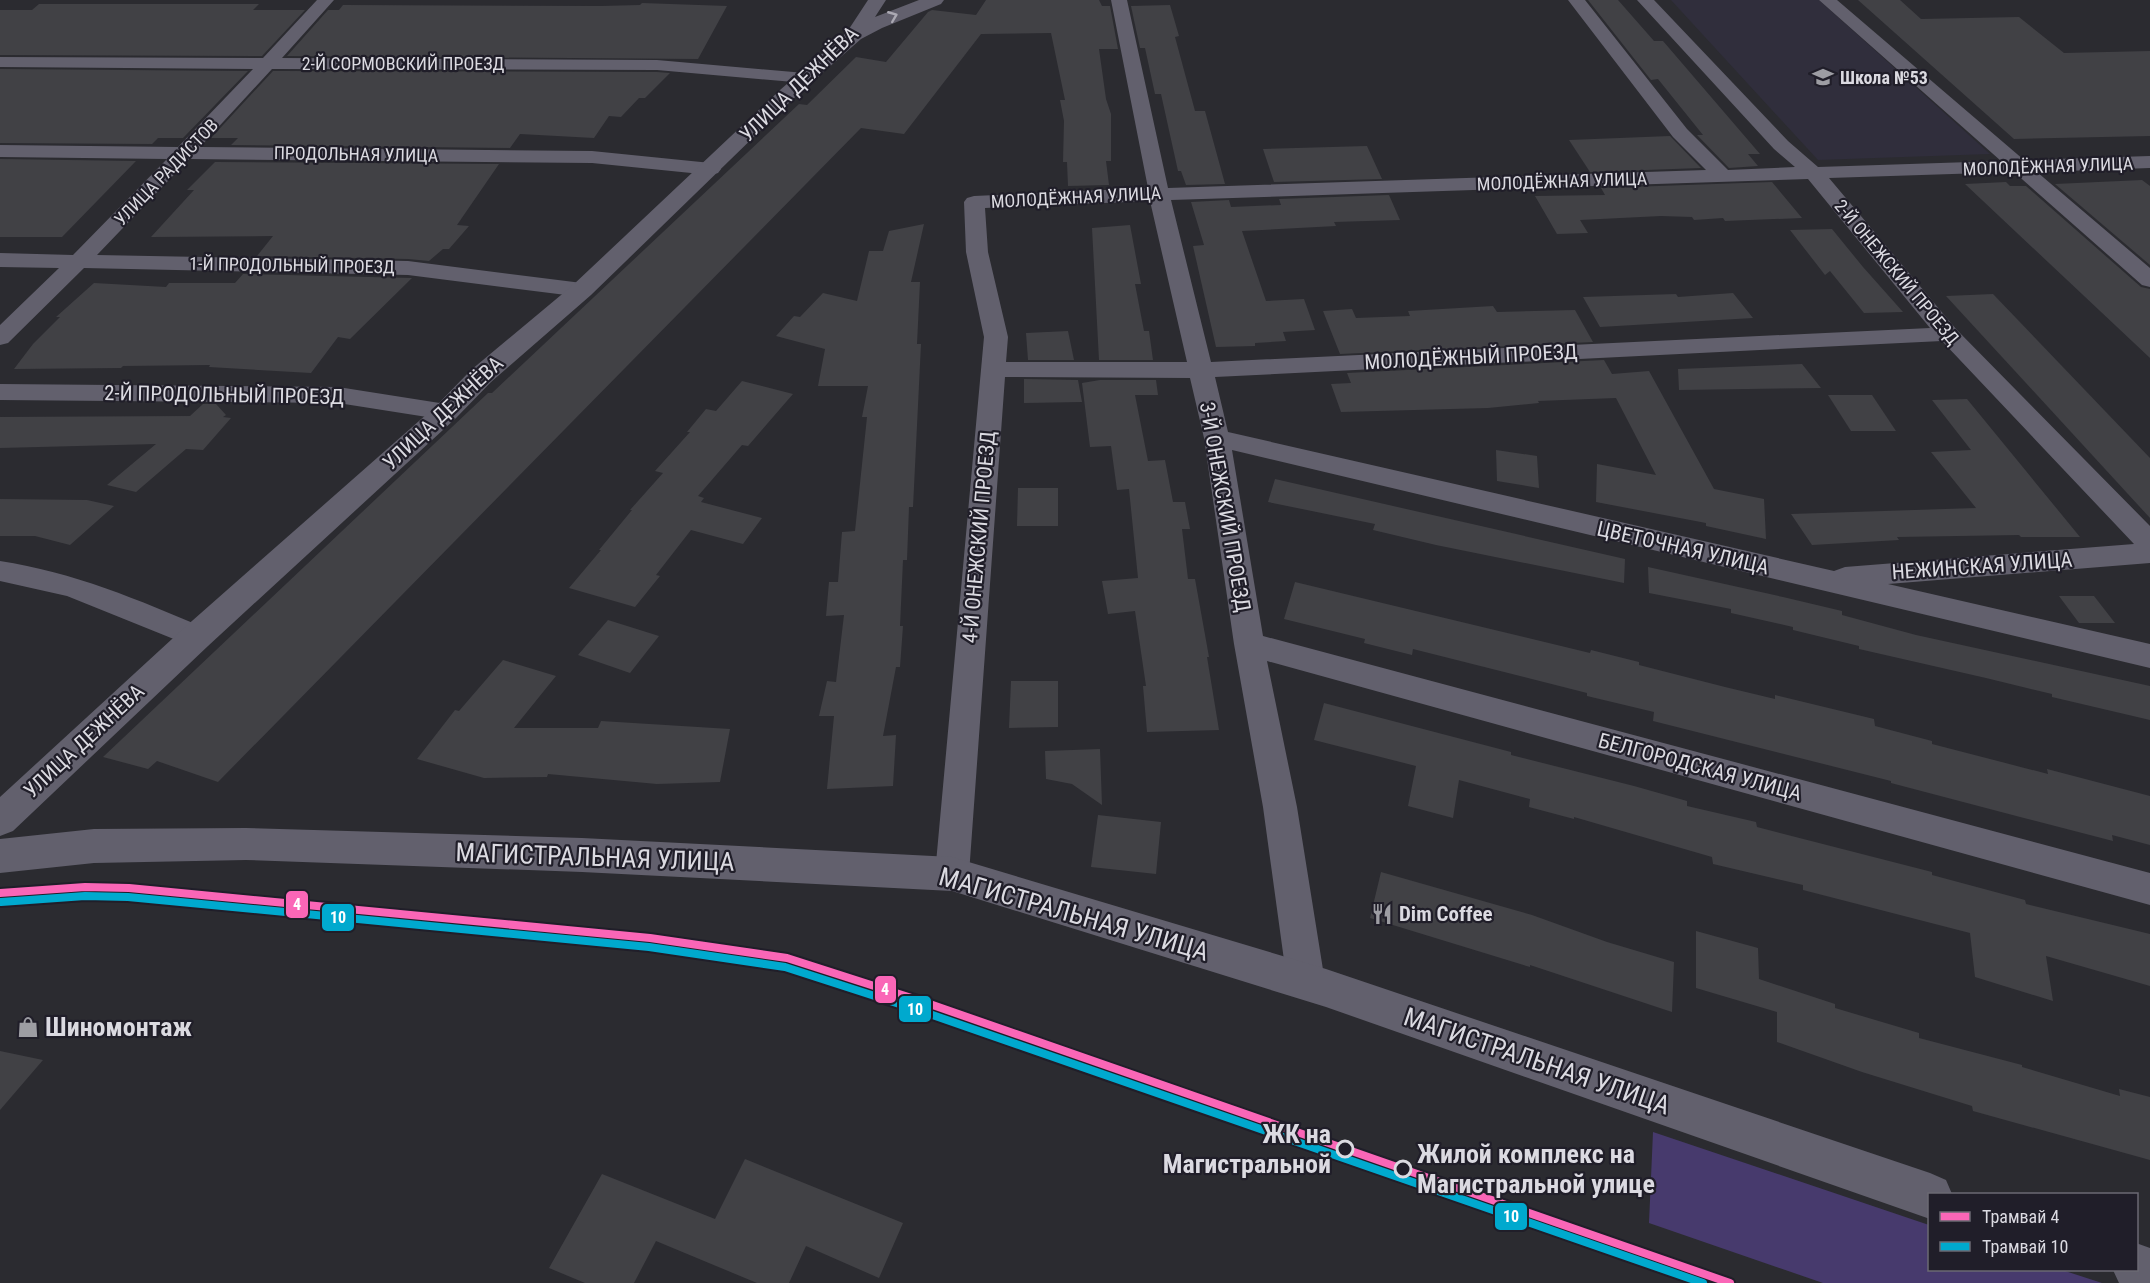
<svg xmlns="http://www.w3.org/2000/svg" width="2150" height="1283" viewBox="0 0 2150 1283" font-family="'Roboto Condensed',sans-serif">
<rect width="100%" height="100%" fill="#2b2b30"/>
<polygon fill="#302e3c" points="1671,0 1819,0 1990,154 1818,160"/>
<polygon fill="#473a6d" points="1653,1132 1929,1225 1930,1270 2062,1270 2102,1283 1823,1283 1649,1223"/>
<g fill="#414145">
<polygon points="986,0 1099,0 1102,6 1110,6 1118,49 1099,49 1106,99 1111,114 1111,161 1106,161 1109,185 1068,186 1067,162 1063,162 1064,121 1060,100 1065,100 1051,33 981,34 904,134 861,128 218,782 157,761 148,769 103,757 488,393 492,393 799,104 807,105 856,57 886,62 928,12 932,10 976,15"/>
<polygon points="1588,0 1618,0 1654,41 1663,41 1760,154 1748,154 1758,166 1729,168 1697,135 1703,135 1658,79 1651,80"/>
<polygon points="1858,0 1900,0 1921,19 2019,17 2064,53 2150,51 2150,136 2014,139"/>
<polygon points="642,3 727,6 698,59 287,56 328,10 339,10 343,5 601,6 640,5"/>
<polygon points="39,4 259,4 253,10 305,10 262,56 0,55 0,10 32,10"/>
<polygon points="1170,5 1179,36 1175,37 1195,111 1205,111 1225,184 1186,185 1181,171 1178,171 1161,94 1155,94 1145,48 1140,48 1131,6"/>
<polygon points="0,69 248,71 183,138 158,138 152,144 0,143"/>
<polygon points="273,71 657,72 670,73 645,98 639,98 621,117 609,116 594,138 520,134 510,148 231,145 238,138 211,138"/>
<polygon points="1670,136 1701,168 1590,172 1569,140"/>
<polygon points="1367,146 1382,179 1274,182 1263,149"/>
<polygon points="0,159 136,161 62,237 0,237"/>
<polygon points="215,162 499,164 457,225 469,226 449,249 443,249 429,261 408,259 257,256 273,236 151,237 194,190 187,190"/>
<polygon points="2142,180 2150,186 2150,265 2055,184"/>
<polygon points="1772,182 1802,218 1725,221 1723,218 1694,220 1692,217 1661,216 1580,220 1588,233 1557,234 1535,196 1605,195 1601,188"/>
<polygon points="2006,182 2010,186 2026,186 2141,287 2150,289 2150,358 1965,184"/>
<polygon points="1389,195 1400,220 1334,222 1336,226 1242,231 1266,301 1304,299 1315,330 1283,332 1286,341 1255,343 1255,346 1216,347 1193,246 1204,245 1191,202 1229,200 1231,207 1281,205 1279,199"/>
<polygon points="924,224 911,282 920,282 917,344 921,344 913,507 909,507 907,560 903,560 900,626 903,626 900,667 896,667 883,736 896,735 893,786 827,789 834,716 819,716 827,681 836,682 844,615 826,616 829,582 838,582 842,532 855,531 867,417 862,417 868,386 818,386 825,349 776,336 794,316 800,317 823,293 857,301 869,251 883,251 889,231"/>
<polygon points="1130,225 1141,284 1135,284 1144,331 1149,331 1153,360 1099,360 1092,228"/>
<polygon points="1832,229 1863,267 1903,312 1864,313 1830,271 1825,275 1790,230"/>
<polygon points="243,274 412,278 350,339 338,337 311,373 209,367 210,365 123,366 121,368 14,369 33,344 60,317 56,317 94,283 166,287 169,283 235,283"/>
<polygon points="1733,293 1753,318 1600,327 1583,297 1676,294 1678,297"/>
<polygon points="1993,294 2150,458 2150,518 1946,296"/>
<polygon points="1493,306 1497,312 1575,310 1593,342 1340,354 1323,311 1352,309 1356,318 1410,316 1408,311"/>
<polygon points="1068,331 1074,360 1028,360 1026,333"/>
<polygon points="1604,360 1612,374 1649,371 1714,489 1764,499 1766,539 1706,526 1706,523 1596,502 1597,464 1656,475 1616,398 1538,401 1539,403 1488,408 1341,412 1331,384 1351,383 1347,373"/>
<polygon points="1802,364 1821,388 1679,390 1678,369"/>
<polygon points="1024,379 1078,380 1082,402 1024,403"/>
<polygon points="1100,380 1156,380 1158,395 1135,395 1148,461 1165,460 1173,502 1185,502 1190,529 1182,529 1188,579 1195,579 1209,657 1207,657 1219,730 1147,732 1143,686 1146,686 1135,611 1108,614 1102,581 1138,578 1129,489 1117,490 1111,446 1090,447 1082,383"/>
<polygon points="742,381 793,394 748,446 742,445 698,496 704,498 701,502 762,518 743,544 691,530 656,575 660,576 635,607 569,588 601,550 599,550 632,510 630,510 663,473 655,471 690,432 687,432 706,409 716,411"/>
<polygon points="1828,395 1872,395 1896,431 1851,431"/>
<polygon points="1967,399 2080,537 2021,537 2019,535 1897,537 1899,540 1812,545 1791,514 1976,508 1931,452 1971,450 1932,400"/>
<polygon points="203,404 216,404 226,415 223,417 231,418 203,450 186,449 136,492 107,485 156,444 0,448 0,417 190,416"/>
<polygon points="1496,450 1537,456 1539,488 1497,481"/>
<polygon points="1275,479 1625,559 1624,583 1436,545 1373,530 1375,524 1268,502"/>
<polygon points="1018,488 1058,488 1058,526 1017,526"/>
<polygon points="0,499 87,500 114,506 70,545 35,536 0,536"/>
<polygon points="1648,567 1783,597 1842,611 1842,615 1916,635 2150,686 2150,720 2052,697 2052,694 1986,678 1859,649 1859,646 1793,630 1793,627 1731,613 1731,609 1649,593"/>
<polygon points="1295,582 1590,653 1591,650 1639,662 1639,665 1725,687 1775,699 1775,695 1874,719 1875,726 1932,741 1932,744 2048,774 2047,769 2150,796 2150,845 2112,835 2113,841 2024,818 1891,783 1891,781 1653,721 1654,712 1587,696 1587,693 1413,649 1412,655 1364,643 1365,639 1284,619"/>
<polygon points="2059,596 2094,596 2115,623 2079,623"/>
<polygon points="608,620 659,636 630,673 578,655"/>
<polygon points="503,660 556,676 514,728 598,728 601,721 730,729 720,782 657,784 548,774 547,777 484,778 417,759 455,710 459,711"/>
<polygon points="1011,681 1058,681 1058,727 1009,728"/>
<polygon points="1324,703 1511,752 1511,755 1634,786 1687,801 1687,806 1756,822 1757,827 1932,872 1932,875 2025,900 2026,904 2150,934 2150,986 2046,956 2053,1001 1975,977 1970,933 1803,890 1803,885 1713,864 1712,857 1574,817 1574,819 1529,807 1530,799 1459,780 1453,818 1408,806 1416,766 1314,740"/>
<polygon points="1100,749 1102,805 1072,784 1046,779 1045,751"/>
<polygon points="1098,815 1161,822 1156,874 1091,867"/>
<polygon points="1381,872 1532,915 1607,942 1674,962 1672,1012 1530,965 1530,967 1370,918"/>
<polygon points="1696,931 1758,948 1759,979 1835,1004 1835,1008 1919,1033 1919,1038 2022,1065 2022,1067 2120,1096 2119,1089 2150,1097 2150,1160 1973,1111 1972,1106 1862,1072 1777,1042 1777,1012 1696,988"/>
<polygon points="0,1051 43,1060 0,1110"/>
<polygon points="745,1159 903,1223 879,1278 806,1246 789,1283 757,1283 656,1241 634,1283 585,1283 549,1268 602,1174 715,1219"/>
</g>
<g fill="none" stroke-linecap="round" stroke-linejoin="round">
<g fill="#62606d" fill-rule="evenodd">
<polygon points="317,0 334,0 282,58 657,60 805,73 811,74 814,78 811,82 805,83 657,70 272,69 200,147 592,151 711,163 718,165 721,169 718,173 711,175 592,163 189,159 97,255 408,261 582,283 590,285 593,290 590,295 582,297 408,275 84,268 8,343 0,345 0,325 59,268 0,267 0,253 73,255 167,159 0,157 0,145 178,147 253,69 0,67 0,57 263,58"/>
<path d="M1111,0H1127L1168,188L1706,170L1673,137L1568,0H1585L1687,129L1728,170L1795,167L1774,149L1637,0H1654L1788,141L1818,167L2001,161L1819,0H1837L2024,160L2150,156V168L2037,172L2150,268V287L2142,285L2014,172L1829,178L1956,329L2150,526V563L1888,584L2150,644V668L1232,450L1263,636L2150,873V905L1267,661L1297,807L1325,982L1319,994L1306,1000L1293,994L1287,982L1263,807L1234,644L1204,438L1190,378L1005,377L969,874L964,885L952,890L940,885L935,874L984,337L966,252L964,202L967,198L974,196L1148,188ZM1808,179L1930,328L1211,362L1171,200ZM1150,201L1187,362H1006L1008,337L988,252L985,208ZM1942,341L2134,544L1845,567L1834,571L1228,432L1215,377Z"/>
<polygon points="0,384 338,387 446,404 455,406 459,412 455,418 446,420 338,403 0,400"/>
<path d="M0,561C73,572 139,600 207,629L211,637L207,645L196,648L67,596L0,581Z"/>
</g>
<g fill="#62606d" fill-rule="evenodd">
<polygon points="868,0 886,0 875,17 919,0 944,0 941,4 882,28 861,39 794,98 591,295 491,382 456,418 208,646 13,831 0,836 0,797 184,628 436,406 471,370 573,285 780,90 847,32"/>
<polygon points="246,828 582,838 952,857 1326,969 1930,1173 1946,1180 1952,1194 1930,1194 1930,1219 1326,1007 952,891 582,872 246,860 94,863 0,873 0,839 94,829"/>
<polygon points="2136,1243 2150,1248 2150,1283 2119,1283 2113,1270 2136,1270"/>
</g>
<defs>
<polyline id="tram-1" points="0,893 85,887 129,888 650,938 787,958 924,1002 1730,1283"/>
<polyline id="tram-2" points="1,902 85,896 128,897 649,947 785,967 921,1011 1703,1283"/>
</defs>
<use href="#tram-1" stroke="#201e29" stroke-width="12"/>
<use href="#tram-2" stroke="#201e29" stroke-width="12"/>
<use href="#tram-1" stroke="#fa66b7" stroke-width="8"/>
<use href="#tram-2" stroke="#00a9ce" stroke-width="8"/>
</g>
<defs><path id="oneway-chevron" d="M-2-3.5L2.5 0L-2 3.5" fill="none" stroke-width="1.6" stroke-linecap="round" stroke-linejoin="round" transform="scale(1.5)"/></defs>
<use stroke="#aba9b3" href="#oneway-chevron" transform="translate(893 16) rotate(-22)"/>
<defs>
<symbol id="school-bare" viewBox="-9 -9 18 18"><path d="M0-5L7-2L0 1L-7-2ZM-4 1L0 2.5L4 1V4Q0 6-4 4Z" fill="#9d9da3" stroke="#201e29" stroke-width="2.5" paint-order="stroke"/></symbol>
<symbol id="restaurant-bare" viewBox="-9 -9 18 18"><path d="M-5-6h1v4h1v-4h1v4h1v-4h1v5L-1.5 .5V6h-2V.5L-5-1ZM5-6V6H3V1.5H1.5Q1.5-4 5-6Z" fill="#9d9da3" stroke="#201e29" stroke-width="2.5" paint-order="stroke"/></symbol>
<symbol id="shop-bare" viewBox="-9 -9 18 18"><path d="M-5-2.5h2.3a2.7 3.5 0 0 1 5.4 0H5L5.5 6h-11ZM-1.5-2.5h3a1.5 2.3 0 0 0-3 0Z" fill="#9d9da3" stroke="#201e29" stroke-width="2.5" paint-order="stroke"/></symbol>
</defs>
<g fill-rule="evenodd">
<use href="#school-bare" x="1808" y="62" width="30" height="30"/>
<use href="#restaurant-bare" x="1367" y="899" width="30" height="30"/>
<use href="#shop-bare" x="13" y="1012" width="30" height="30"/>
</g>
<g fill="#201e29" stroke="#dbdae1" stroke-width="3">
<circle cx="1345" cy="1149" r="8"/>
<circle cx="1403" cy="1169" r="8"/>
</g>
<g text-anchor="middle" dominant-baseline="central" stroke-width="4.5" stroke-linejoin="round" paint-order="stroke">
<g font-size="18" fill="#dbdae1" stroke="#201e29">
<text x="403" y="63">2-Й СОРМОВСКИЙ ПРОЕЗД</text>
<text transform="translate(356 154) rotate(1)">ПРОДОЛЬНАЯ УЛИЦА</text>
<text transform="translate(2048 166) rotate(-2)">МОЛОДЁЖНАЯ УЛИЦА</text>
<text transform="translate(166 172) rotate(-46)">УЛИЦА РАДИСТОВ</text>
<text transform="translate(1562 181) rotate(-2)">МОЛОДЁЖНАЯ УЛИЦА</text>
<text transform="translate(1076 197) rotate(-3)">МОЛОДЁЖНАЯ УЛИЦА</text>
<text transform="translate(292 265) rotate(1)">1-Й ПРОДОЛЬНЫЙ ПРОЕЗД</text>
<text transform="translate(1897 272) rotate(50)">2-Й ОНЕЖСКИЙ ПРОЕЗД</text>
</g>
<g font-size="18" font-weight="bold" fill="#dbdae1" stroke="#201e29" text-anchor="start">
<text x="1840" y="77">Школа №53</text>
</g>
<g font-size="21" fill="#dbdae1" stroke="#201e29">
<text transform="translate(799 84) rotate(-44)">УЛИЦА ДЕЖНЁВА</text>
<text transform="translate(1471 357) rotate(-3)">МОЛОДЁЖНЫЙ ПРОЕЗД</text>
<text transform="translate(224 395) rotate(1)">2-Й ПРОДОЛЬНЫЙ ПРОЕЗД</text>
<text transform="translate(443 413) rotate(-43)">УЛИЦА ДЕЖНЁВА</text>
<text transform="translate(1225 507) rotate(80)">3-Й ОНЕЖСКИЙ ПРОЕЗД</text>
<text transform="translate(979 537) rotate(-85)">4-Й ОНЕЖСКИЙ ПРОЕЗД</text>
<text transform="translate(1683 548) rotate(13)">ЦВЕТОЧНАЯ УЛИЦА</text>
<text transform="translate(1982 566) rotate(-4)">НЕЖИНСКАЯ УЛИЦА</text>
<text transform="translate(84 741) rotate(-43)">УЛИЦА ДЕЖНЁВА</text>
<text transform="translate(1700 767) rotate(15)">БЕЛГОРОДСКАЯ УЛИЦА</text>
</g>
<g font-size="21" font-weight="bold" fill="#dbdae1" stroke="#201e29" text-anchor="start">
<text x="1399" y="914">Dim Coffee</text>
</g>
<g font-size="26" fill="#dbdae1" stroke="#201e29">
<text transform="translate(595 857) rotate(2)">МАГИСТРАЛЬНАЯ УЛИЦА</text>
<text transform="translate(1074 914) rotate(16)">МАГИСТРАЛЬНАЯ УЛИЦА</text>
<text transform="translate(1537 1061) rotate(19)">МАГИСТРАЛЬНАЯ УЛИЦА</text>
</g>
<g font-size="26" font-weight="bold" fill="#dbdae1" stroke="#201e29" text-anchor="start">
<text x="45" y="1027">Шиномонтаж</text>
</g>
<g font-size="26" font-weight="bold" fill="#dbdae1" stroke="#201e29" text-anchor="end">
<text x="1331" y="1134">ЖК на<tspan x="1331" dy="30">Магистральной</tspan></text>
<text x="1417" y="1154" text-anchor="start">Жилой комплекс на<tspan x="1417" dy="30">Магистральной улице</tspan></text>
</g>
</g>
<g stroke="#201e29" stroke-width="2">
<rect x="285" y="890" width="24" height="29" rx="6" fill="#fa66b7"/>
<rect x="321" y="903" width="34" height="29" rx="6" fill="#00a9ce"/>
<rect x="874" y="975" width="23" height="29" rx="6" fill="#fa66b7"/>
<rect x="898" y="995" width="34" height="28" rx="6" fill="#00a9ce"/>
<rect x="1494" y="1202" width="34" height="29" rx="6" fill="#00a9ce"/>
</g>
<g font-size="16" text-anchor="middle" font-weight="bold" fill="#fff">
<text x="297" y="910">4</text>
<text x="338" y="923">10</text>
<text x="885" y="995">4</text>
<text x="915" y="1015">10</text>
<text x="1511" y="1222">10</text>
</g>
<rect x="1928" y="1193" width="210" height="78" fill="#201e29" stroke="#6b6973" stroke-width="1.5"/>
<rect x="1940" y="1212" width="30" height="9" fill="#fa66b7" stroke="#6b6973" stroke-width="1.5"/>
<text x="1982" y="1223" font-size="18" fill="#dbdae1">Трамвай 4</text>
<rect x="1940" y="1242" width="30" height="9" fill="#00a9ce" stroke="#6b6973" stroke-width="1.5"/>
<text x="1982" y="1253" font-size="18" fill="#dbdae1">Трамвай 10</text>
</svg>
